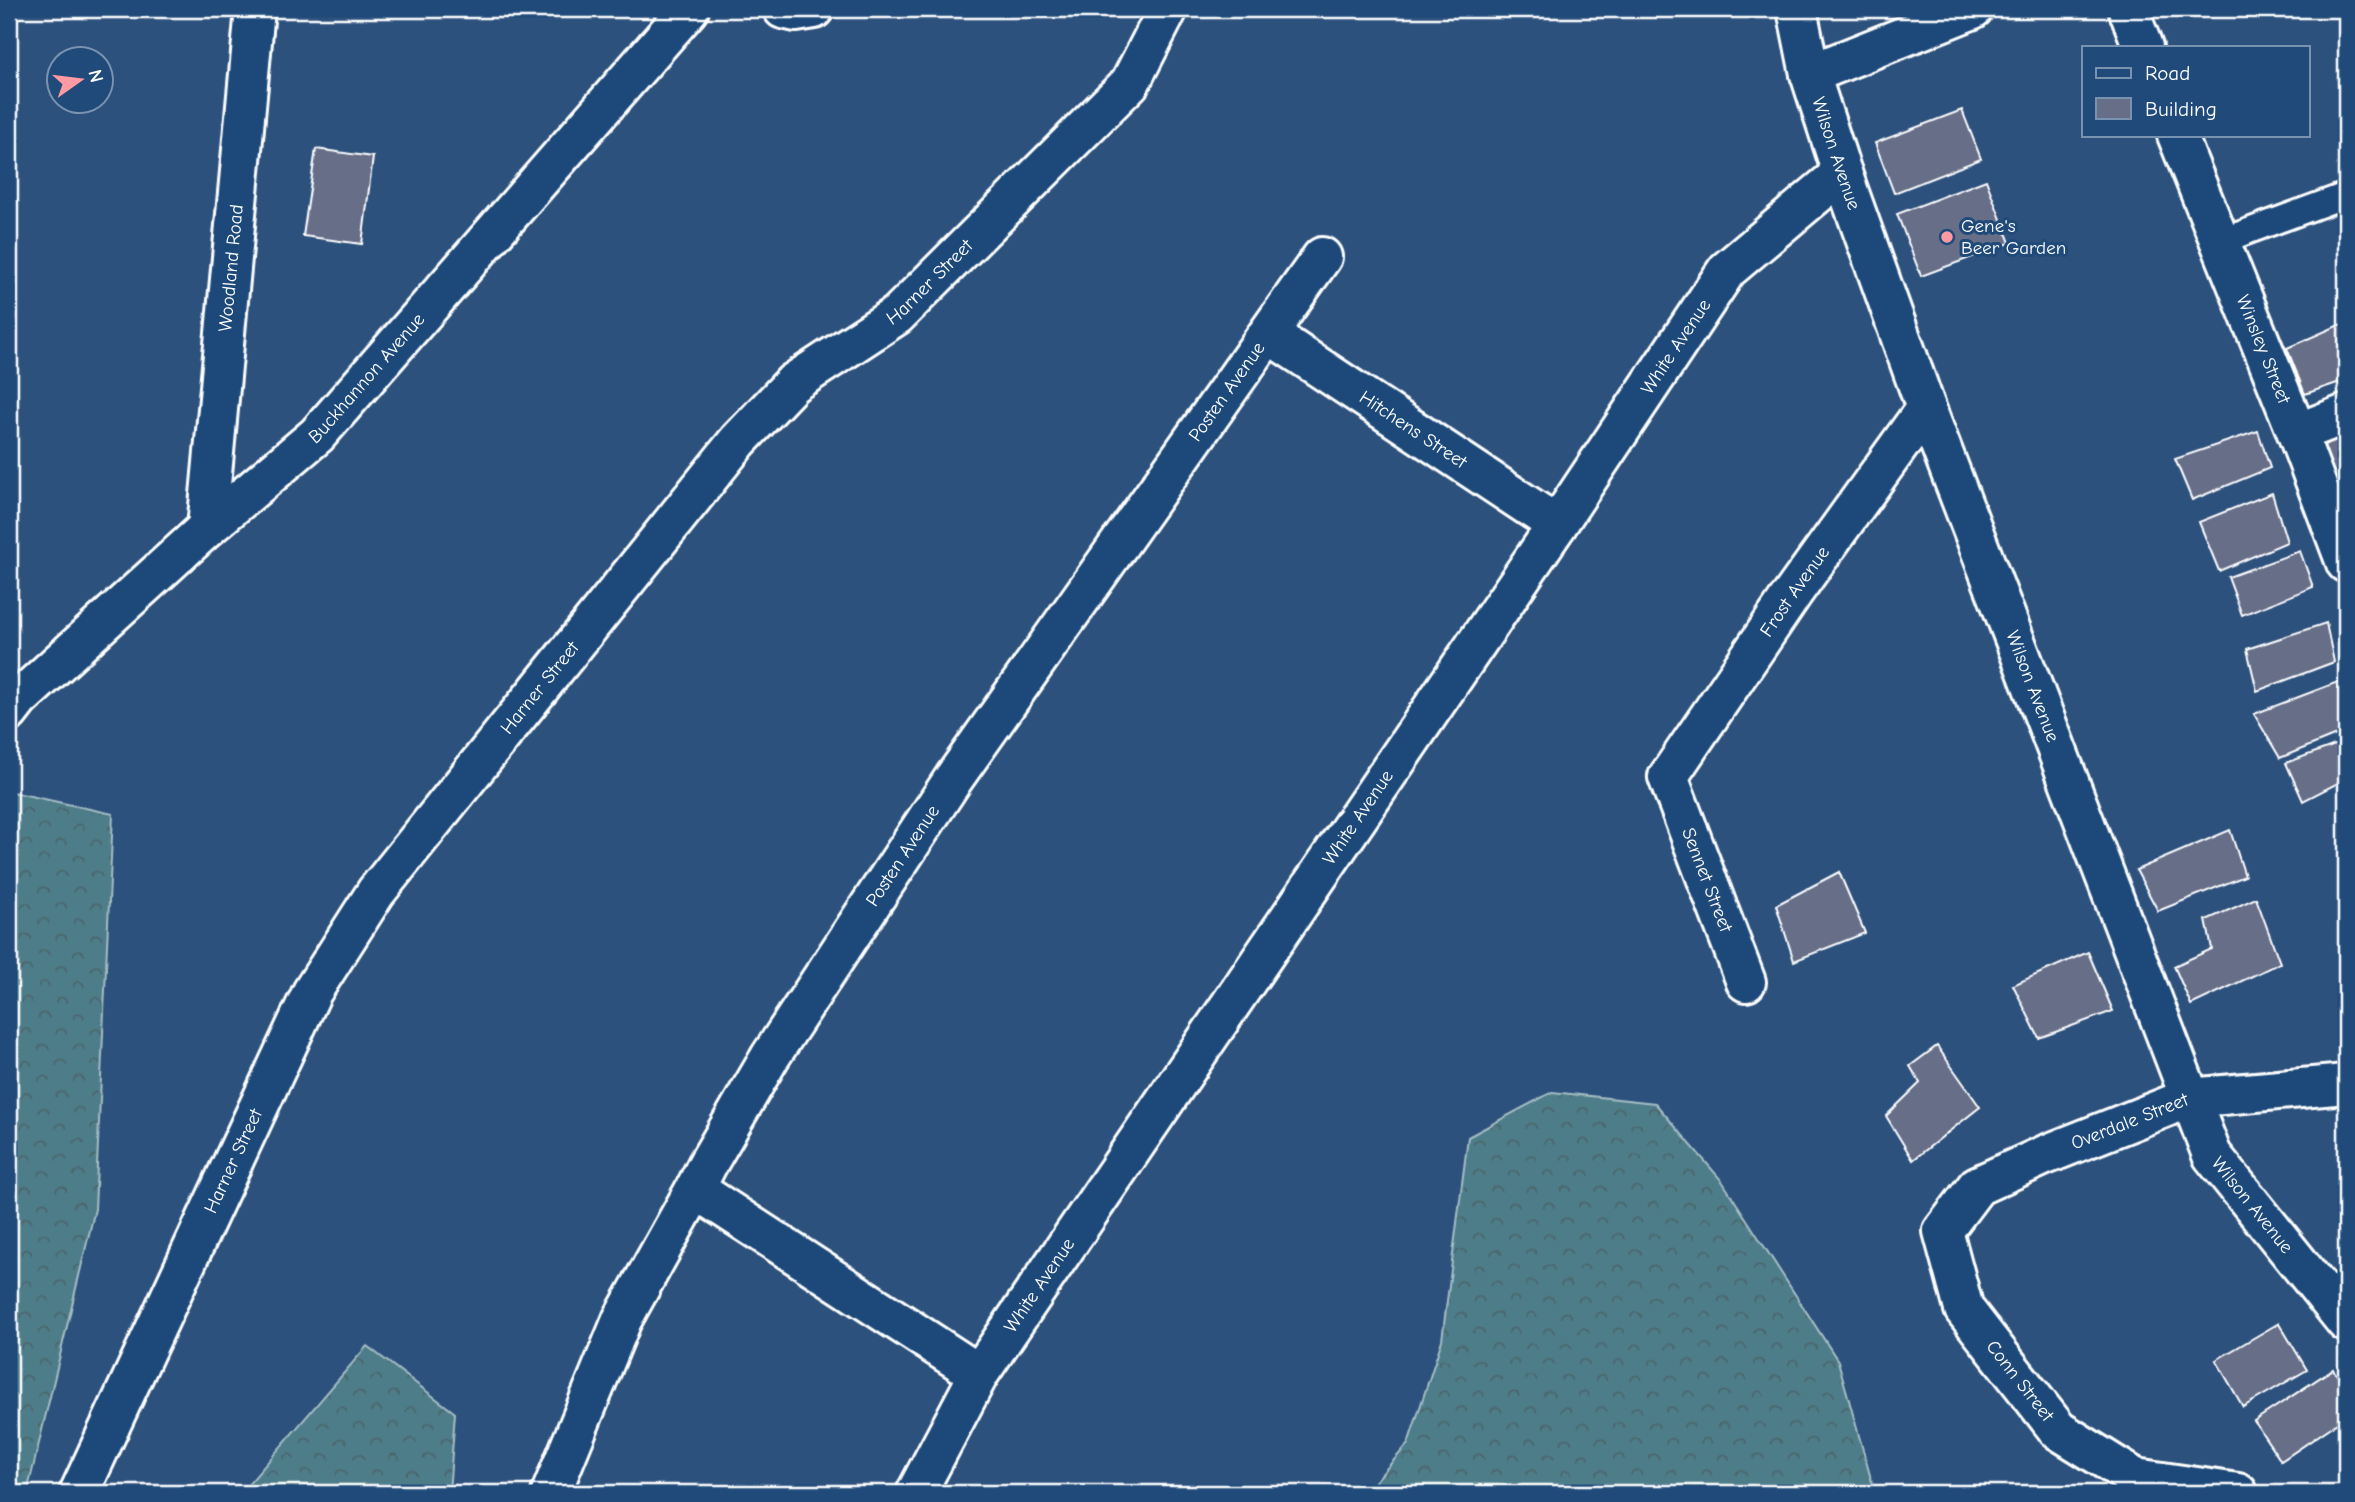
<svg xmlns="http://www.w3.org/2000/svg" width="2355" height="1502" viewBox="0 0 2355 1502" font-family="'Comic Neue',sans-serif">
<defs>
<pattern id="forest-crowns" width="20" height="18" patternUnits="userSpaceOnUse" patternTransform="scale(1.75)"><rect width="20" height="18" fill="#4d7d89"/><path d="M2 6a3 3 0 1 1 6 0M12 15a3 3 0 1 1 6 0" fill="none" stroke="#4c646a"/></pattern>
</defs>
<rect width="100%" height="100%" fill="#2d517d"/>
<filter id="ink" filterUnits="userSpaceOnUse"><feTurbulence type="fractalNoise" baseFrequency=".0143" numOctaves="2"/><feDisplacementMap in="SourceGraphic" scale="14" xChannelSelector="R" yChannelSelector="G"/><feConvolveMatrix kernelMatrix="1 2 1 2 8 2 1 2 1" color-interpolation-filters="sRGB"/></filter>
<g filter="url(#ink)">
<g fill="url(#forest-crowns)" stroke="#a6bec4" stroke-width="2">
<polygon points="12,792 113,814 95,1209 27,1493 9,1493 9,798"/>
<polygon points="1552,1092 1655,1103 1722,1181 1838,1361 1875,1493 1365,1493 1408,1444 1442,1340 1468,1137"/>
<polygon points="367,1346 455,1413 449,1493 241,1493"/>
</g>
<g fill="#666e88" stroke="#fff" stroke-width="2">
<polygon points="1962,110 1981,159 1894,193 1875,143"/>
<polygon points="316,149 373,157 362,244 303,236"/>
<polygon points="1986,180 2010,243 1921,276 1897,214"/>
<polygon points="2346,322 2346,380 2305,394 2287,348"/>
<polygon points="2346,428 2346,483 2336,487 2317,439"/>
<polygon points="2258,431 2270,468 2192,500 2175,459"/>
<polygon points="2272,493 2287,542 2219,571 2199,522"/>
<polygon points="2300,551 2313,587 2242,615 2228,577"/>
<polygon points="2326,623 2334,662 2257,691 2247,649"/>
<polygon points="2343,680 2346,694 2346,731 2280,758 2254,714"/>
<polygon points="2346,741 2346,779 2303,801 2286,763"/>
<polygon points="2230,830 2245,876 2158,911 2136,870"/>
<polygon points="1839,872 1865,933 1794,961 1776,905"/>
<polygon points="2256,898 2280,963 2191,1005 2174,966 2212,949 2206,920"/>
<polygon points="2088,952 2113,1011 2039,1038 2013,985"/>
<polygon points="1937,1046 1980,1107 1913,1160 1886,1116 1920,1083 1910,1066"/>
<polygon points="2279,1323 2307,1370 2243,1407 2216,1360"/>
<polygon points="2333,1369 2346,1389 2346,1417 2281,1461 2254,1421"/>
</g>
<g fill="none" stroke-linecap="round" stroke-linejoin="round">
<defs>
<polyline id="lane" points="2219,242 2346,195"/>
<g id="street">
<polyline points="783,9 796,12 814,9"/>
<path id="s1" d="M1797,9L1810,74L1842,173L1926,408L2212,1155L2346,1322"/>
<polyline points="2128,9 2143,47"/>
<polyline points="1810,74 1973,9"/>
<path id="s2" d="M2177,135L2297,433L2346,563"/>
<path id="s3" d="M1269,334L1557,525"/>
<polyline points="2297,433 2346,414"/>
<path id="s4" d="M207,528L255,9"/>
<path id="s5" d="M9,712L19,699L207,528L317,435L689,9"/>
<path id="s6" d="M1746,982L1668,777L1793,593L1926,408"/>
<path id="s7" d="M979,1374L695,1189L707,1165L770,1057L954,778L1322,257"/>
<path id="s8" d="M79,1493L312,992L376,892L738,441L793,383L897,315L1130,83L1168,9"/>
<polyline points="551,1493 622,1320 695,1189"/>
<path id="s9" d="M916,1493L979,1374L1557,525L1727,270L1842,173"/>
<path id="s10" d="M2238,1493L2135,1478L2058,1430L1964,1309L1943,1231L1977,1186L2045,1155L2189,1098L2346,1084"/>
</g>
</defs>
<use href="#lane" stroke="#fff" stroke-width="30"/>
<use href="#street" stroke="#fff" stroke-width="44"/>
<use href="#lane" stroke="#1f4a7a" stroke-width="24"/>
<use href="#street" stroke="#1f4a7a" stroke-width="38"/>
</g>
</g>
<circle fill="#ff9aa2" stroke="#1f4a7a" stroke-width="2.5" cx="1947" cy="237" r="7"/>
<g text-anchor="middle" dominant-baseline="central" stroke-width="6" stroke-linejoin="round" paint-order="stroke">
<g font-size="19" fill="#fff" stroke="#1f4a7a">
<text stroke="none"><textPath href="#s1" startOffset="150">Wilson Avenue</textPath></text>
<text stroke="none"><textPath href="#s4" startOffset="261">Woodland Road</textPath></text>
<text stroke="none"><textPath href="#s8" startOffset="1500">Harner Street</textPath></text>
<text stroke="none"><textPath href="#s9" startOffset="1376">White Avenue</textPath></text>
<text stroke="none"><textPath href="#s2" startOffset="231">Winsley Street</textPath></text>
<text stroke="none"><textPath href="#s5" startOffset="490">Buckhannon Avenue</textPath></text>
<text stroke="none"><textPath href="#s7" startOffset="1298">Posten Avenue</textPath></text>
<text stroke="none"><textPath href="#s3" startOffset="173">Hitchens Street</textPath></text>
<text stroke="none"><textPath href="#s6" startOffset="444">Frost Avenue</textPath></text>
<text stroke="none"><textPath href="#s1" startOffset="718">Wilson Avenue</textPath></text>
<text stroke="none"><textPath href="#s8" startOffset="933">Harner Street</textPath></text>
<text stroke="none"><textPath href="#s9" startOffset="808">White Avenue</textPath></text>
<text stroke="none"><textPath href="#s7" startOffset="732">Posten Avenue</textPath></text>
<text transform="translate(1707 880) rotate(69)">Sennet Street</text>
<text stroke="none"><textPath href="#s10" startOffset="651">Overdale Street</textPath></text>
<text stroke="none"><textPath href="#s8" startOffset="366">Harner Street</textPath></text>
<text stroke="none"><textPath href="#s1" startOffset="1284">Wilson Avenue</textPath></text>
<text stroke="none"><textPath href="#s9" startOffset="242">White Avenue</textPath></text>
<text transform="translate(2020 1381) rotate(52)">Conn Street</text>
</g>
<g font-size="19" fill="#fff" stroke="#1f4a7a" text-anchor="start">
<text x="1961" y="226">Gene's<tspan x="1961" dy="22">Beer Garden</tspan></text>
</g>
</g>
<rect width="2355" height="1502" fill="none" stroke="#1f4a7a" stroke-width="35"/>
<rect x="18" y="18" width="2320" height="1467" fill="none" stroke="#fff" stroke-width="2.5" filter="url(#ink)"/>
<rect x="2082" y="46" width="228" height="91" fill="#1f4a7a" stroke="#7992af" stroke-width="2"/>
<rect x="2096" y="68" width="35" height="10" fill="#1f4a7a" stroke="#7992af" stroke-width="2"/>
<text x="2145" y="80" font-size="21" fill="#ffffff">Road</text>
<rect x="2096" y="98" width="35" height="21" fill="#666e88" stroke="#7992af" stroke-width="2"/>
<text x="2145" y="116" font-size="21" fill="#ffffff">Building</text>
<g transform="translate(80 80) rotate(76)"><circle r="33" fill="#1f4a7a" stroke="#7992af" stroke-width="2"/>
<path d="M0-5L12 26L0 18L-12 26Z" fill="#ff9aa2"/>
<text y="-10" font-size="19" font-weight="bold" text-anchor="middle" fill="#ffffff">N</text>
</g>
</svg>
